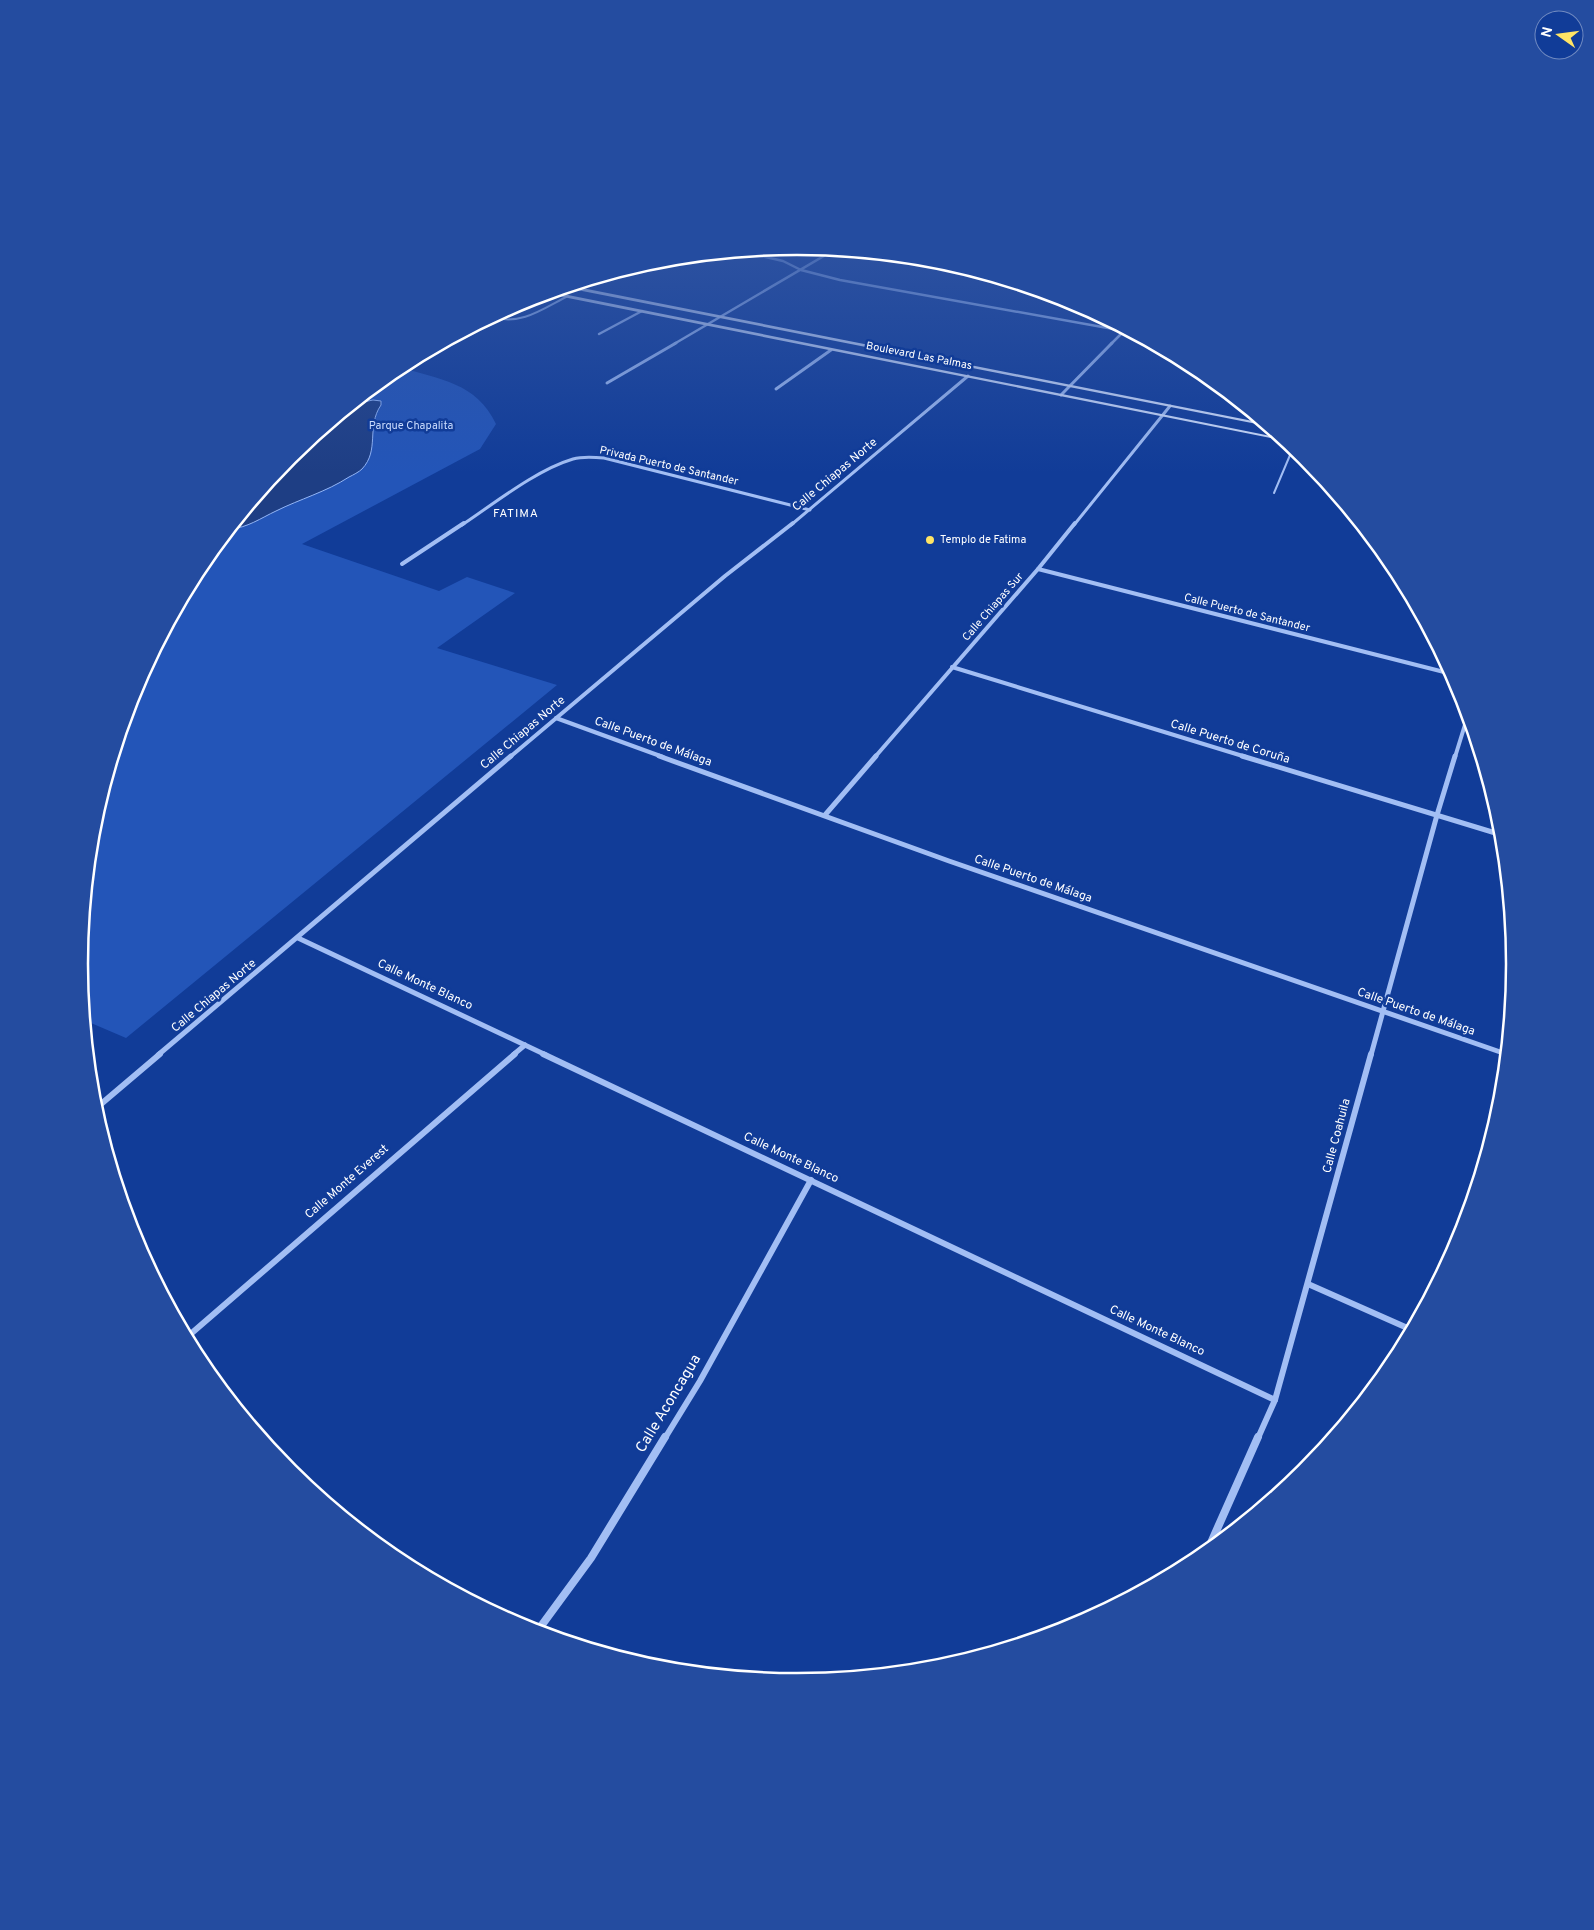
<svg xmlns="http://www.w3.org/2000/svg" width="1594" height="1930" viewBox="0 0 1594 1930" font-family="Overpass,sans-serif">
<rect width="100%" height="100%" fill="#113c98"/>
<path fill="#2355b8" d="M400,367C440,380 476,382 496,424L480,449L302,544L439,591L467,577L515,593L437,648L557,685L126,1038L84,1020L79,965L93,825L134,690L200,566L289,457Z"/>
<path fill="#1e3e84" stroke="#94b6f7" d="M373,400L381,401V405C366,427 380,450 362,469C359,472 353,475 349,477C326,492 300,499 276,511C261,518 247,528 230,529L289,457L354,404Z"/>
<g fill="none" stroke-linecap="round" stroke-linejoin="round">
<g stroke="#a2bef4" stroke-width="2">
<path d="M493,317C521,326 544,308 568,296"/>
<polyline points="1274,493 1293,448"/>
</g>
<g stroke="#a2bef4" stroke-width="2.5">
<polyline points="744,252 783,261 801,270 840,280 1130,332"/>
<polyline points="599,334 642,311"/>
<polyline points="674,344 834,250"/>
<polyline points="1111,344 1124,331"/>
</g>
<g stroke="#a2bef4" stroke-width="3">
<polyline points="607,383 676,343"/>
<polyline points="776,389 831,350"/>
<polyline points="1061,395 1112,343"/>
<path d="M462,525C495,503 536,470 573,459C583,456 594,457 604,458L810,510"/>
<polyline points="791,525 968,376"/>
<polyline points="1074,525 1170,406"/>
</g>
<g stroke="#a2bef4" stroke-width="4">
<polyline points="402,564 464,523"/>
<polyline points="1038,569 1452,674"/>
<polyline points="952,667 1246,757"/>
<polyline points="556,718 663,757"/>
<polyline points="510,757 725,576 793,523"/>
<polyline points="875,757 1038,569 1075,523"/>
<polyline points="1455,757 1468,715"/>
</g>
<g stroke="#a2bef4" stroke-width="5">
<polyline points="659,756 949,861 1506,1054"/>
<polyline points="1242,756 1502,835"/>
<polyline points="825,815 876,756"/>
<polyline points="298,938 546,1055"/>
<polyline points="158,1055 511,756"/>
<polyline points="513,1055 525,1045"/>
<polyline points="1371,1055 1437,815 1455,756"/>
</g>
<g stroke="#a2bef4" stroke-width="6">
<polyline points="543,1054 1275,1400"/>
<polyline points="94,1110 160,1054"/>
<polyline points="1308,1284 1412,1330"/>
<polyline points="186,1338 515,1054"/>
<polyline points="665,1438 700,1381 811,1180"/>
<polyline points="1258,1438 1275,1400 1371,1054"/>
</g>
<g stroke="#a2bef4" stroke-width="8">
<polyline points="1206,1554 1258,1437"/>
<polyline points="536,1633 591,1558 665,1437"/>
</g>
<g fill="#d2e0fd" fill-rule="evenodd">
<polygon points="572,286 1263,423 1267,426 567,288"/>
<polygon points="553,292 1281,438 1286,441 548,294"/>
</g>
</g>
<linearGradient id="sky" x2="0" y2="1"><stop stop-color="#092154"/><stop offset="0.43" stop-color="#3256a2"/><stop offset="1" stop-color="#3256a2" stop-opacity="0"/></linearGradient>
<rect width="1594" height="473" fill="url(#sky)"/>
<circle fill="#ffe465" stroke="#113c98" stroke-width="2" cx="930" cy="540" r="5"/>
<g text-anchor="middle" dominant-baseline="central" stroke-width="5" stroke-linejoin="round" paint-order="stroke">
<g font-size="11" fill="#fff" stroke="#113c98">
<text transform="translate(919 356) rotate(11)">Boulevard Las Palmas</text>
<text transform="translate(669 466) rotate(13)">Privada Puerto de Santander</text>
<text transform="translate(993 607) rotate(-49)">Calle Chiapas Sur</text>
<text transform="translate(1247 613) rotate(14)">Calle Puerto de Santander</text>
</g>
<g font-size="11" fill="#cadcfe" stroke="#113c98">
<text x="411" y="426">Parque Chapalita</text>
</g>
<g font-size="11" fill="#fff" stroke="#113c98" text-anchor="start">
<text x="940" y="540">Templo de Fatima</text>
</g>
<g font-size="12" fill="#fff" stroke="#113c98">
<text transform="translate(835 475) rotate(-40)">Calle Chiapas Norte</text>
<text transform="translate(523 733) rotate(-40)">Calle Chiapas Norte</text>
<text transform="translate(653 742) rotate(20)">Calle Puerto de Málaga</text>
<text transform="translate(1230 742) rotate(17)">Calle Puerto de Coruña</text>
<text transform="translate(1033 879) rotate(19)">Calle Puerto de Málaga</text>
<text transform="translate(425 985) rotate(25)">Calle Monte Blanco</text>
<text transform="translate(214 996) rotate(-40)">Calle Chiapas Norte</text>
<text transform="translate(1416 1012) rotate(19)">Calle Puerto de Málaga</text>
<text transform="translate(1337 1136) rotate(-75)">Calle Coahuila</text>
<text transform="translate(791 1158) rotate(25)">Calle Monte Blanco</text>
<text transform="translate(347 1182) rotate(-41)">Calle Monte Everest</text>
<text transform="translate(1157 1331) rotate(25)">Calle Monte Blanco</text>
</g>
<g font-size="12" letter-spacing="1" fill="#fff" stroke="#113c98">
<text x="516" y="514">FATIMA</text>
</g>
<g font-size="15" fill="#fff" stroke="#113c98">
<text transform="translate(669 1404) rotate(-59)">Calle Aconcagua</text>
</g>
</g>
<path d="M0 0H1594V1930H0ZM88 964a709 709 0 1 1 1418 0a709 709 0 1 1-1418 0Z" fill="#244ca0" fill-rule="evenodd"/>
<path fill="none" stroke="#fff" stroke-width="2.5" d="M88 964a709 709 0 1 1 1418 0a709 709 0 1 1-1418 0Z"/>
<g transform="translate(1559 35) rotate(284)"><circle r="24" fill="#113c98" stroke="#708ac1"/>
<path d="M0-4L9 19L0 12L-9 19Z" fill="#ffe465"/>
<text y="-8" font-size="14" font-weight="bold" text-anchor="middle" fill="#ffffff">N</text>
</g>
</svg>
